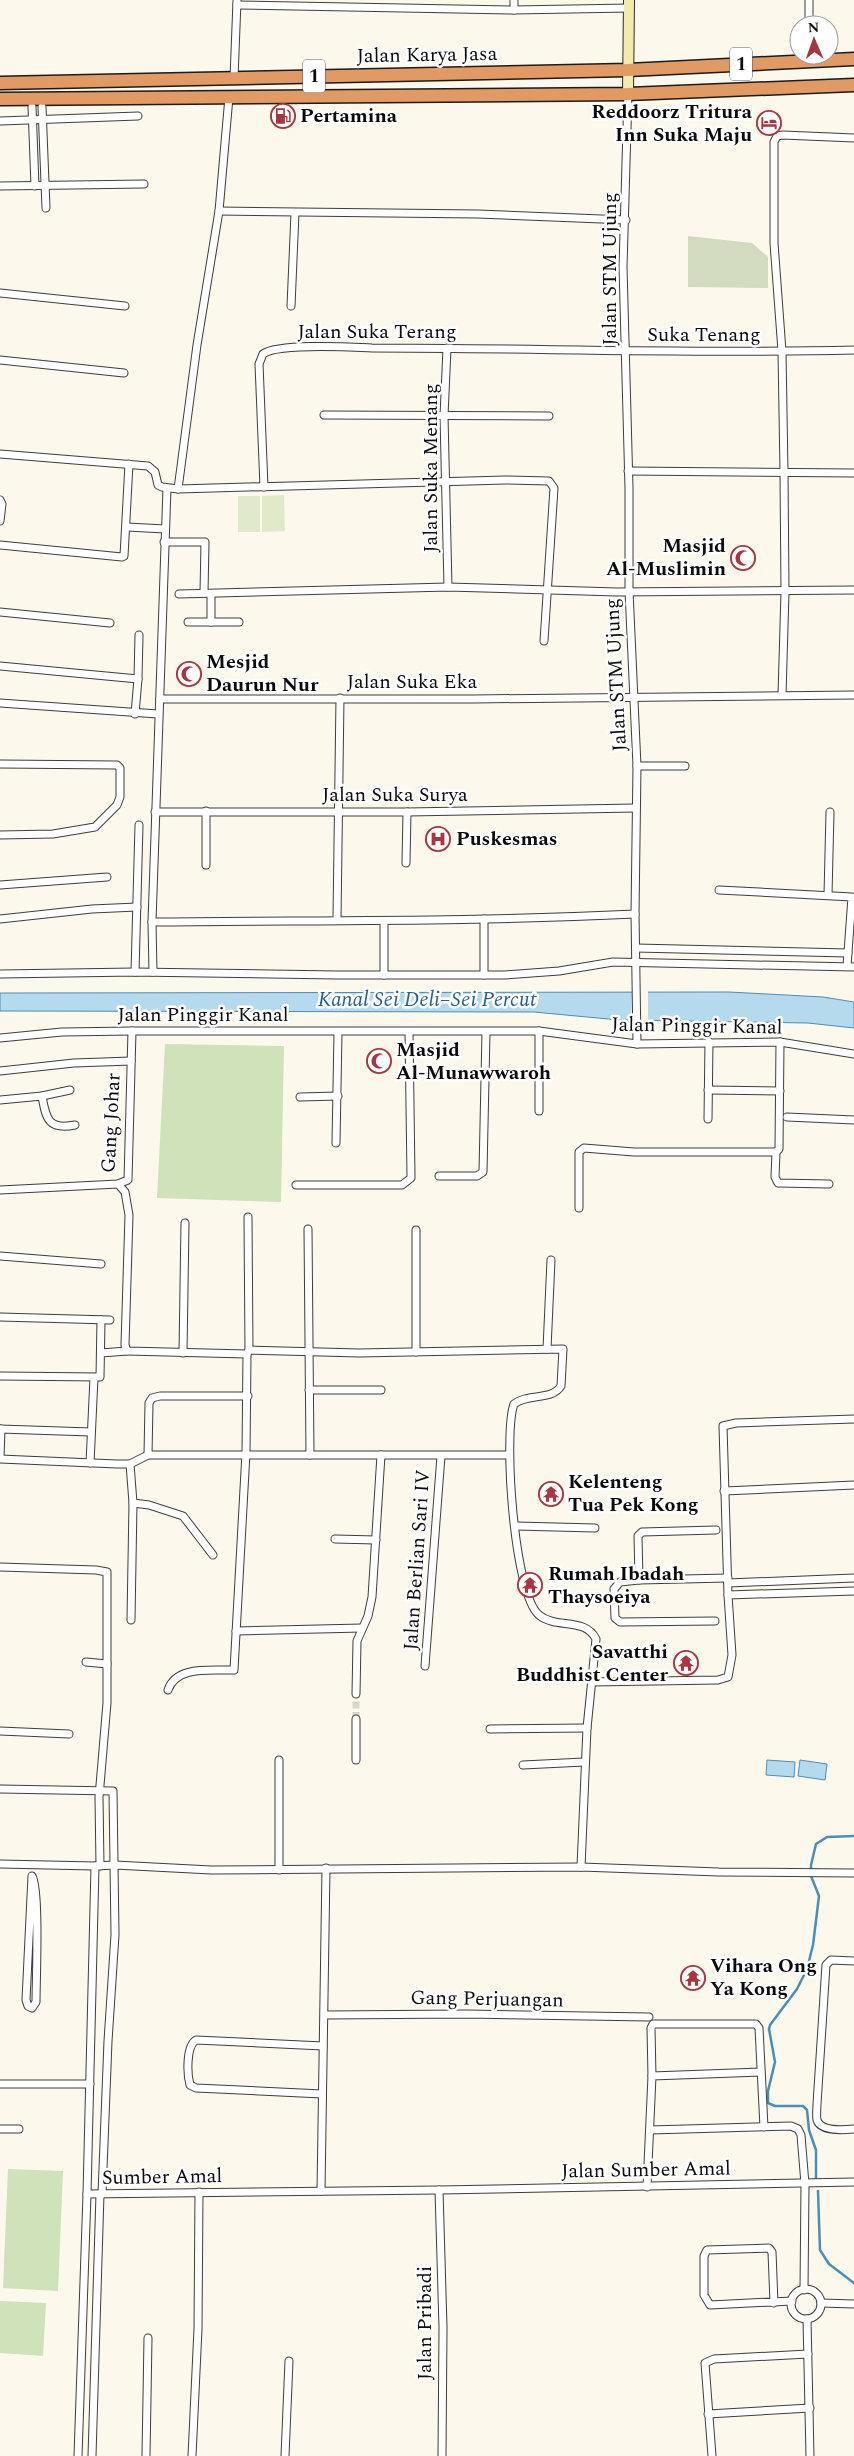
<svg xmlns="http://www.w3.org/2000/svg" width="854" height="2456" viewBox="0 0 854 2456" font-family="Spectral,serif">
<rect width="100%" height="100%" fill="#fcf8eb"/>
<g fill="#cfe2b9">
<polygon points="165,1044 284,1046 281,1202 157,1198"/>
<polygon points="8,2169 63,2171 58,2291 3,2288"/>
<polygon points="0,2301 46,2303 43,2356 0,2353"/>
</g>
<polygon fill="#d2dbbf" points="688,236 752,243 768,257 768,288 688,287"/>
<g fill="#e0eaca">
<polygon points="284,495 285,531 262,532 262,496"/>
<rect x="238" y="496" width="22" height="36"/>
</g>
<g fill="#b6daed" stroke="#478fba">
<polygon points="729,992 823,997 854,1002 854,1028 808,1023 619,1020 534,1012 0,1011 0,993"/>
<polygon points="767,1760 795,1762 794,1777 766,1775"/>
<polygon points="800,1760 827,1764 825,1780 798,1776"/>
</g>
<polygon fill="#fcf8eb" points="632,990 648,990 648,1022 631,1023"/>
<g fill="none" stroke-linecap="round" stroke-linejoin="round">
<g stroke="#478fba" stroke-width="2.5">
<polyline points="816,2178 816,2150 809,2130 807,2110 803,2106 775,2106 768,2103 768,2091 775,2062 769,2029 770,2025 797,1989 807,1969 813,1945 819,1896 811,1876 811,1865 816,1844 827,1837 854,1836"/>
<polyline points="818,2191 820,2250 829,2264 854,2283"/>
</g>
<polyline stroke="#d8d4c9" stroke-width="7" stroke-dasharray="7 3.5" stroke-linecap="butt" points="356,1719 356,1694"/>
<defs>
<g id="street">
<polyline points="514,0 514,10"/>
<polyline points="237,5 514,10 629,8"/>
<polyline points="809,25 809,0"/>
<polyline points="234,78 237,1"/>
<polyline points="628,94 623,267 629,488 629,591 637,766 635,914 637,1044"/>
<polyline points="32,107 35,186"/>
<polyline points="42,107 46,208"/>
<polyline points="0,121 138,116"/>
<polyline points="0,186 144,184"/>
<polyline points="219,211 478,214 626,220"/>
<polyline points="0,293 125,306"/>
<polyline points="291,306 295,213"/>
<polyline points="447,348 444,416 448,587"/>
<polyline points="0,360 124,373"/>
<polyline points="324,415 549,416"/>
<polyline points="0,454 148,466 155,472 158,485 162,487 178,489 505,480 549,481 554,488 544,641"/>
<polyline points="628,471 854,473"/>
<path d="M264,487L259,364L263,354C278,343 350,347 372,348C533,348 693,354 854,350"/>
<polyline points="178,489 197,345 219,211 229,97"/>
<polyline points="0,500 2,504 0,521"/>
<polyline points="127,527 165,529"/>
<polyline points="164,542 205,542 204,593"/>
<polyline points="0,545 122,557 124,556 129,464"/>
<polyline points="179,594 448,587 617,592 854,590"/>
<polyline points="211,594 211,622"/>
<polyline points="0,612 110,623"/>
<polyline points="188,622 239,622"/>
<polyline points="0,666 138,679"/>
<polyline points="782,695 785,592 784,473 782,351 774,243 774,142 777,136 783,135 854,138"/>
<polyline points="160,699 474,699 854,695"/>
<polyline points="0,703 158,714"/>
<polyline points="135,714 138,679 139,635"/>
<polyline points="0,764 117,765 120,768 120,797 117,805 95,827 53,834 0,835"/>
<polyline points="637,766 685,766"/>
<polyline points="155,812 407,812 635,808"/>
<polyline points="406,863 407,812"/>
<polyline points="206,865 206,811"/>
<polyline points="0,885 107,877"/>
<polyline points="719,890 852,897 847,966"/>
<polyline points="828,895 830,812"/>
<polyline points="0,919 92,909 137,907"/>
<polyline points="337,919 340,698"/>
<polyline points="484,919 484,975"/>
<polyline points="384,921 384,975"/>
<path d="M152,922C313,920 474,922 635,914"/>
<polyline points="636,948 848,953"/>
<polyline points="135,972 139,825"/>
<polyline points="153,972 152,922 167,488"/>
<polyline points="0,974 135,972 337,975 505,975 559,971 613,962 854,967"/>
<polyline points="539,1031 539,1111"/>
<polyline points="0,1038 62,1032 132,1031 539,1031 637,1044 780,1042 854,1054"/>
<polyline points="0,1071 74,1063 131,1061"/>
<polyline points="708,1090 780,1091"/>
<path d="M42,1096C46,1120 49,1130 75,1125"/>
<polyline points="300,1097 338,1096"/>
<polyline points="0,1100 42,1096 70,1090"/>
<polyline points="787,1117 854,1120"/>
<polyline points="708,1119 709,1042"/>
<polyline points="336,1143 338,1032"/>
<polyline points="776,1152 775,1177 778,1183 829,1184"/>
<polyline points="439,1176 477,1176 483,1172 486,1032"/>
<path d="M118,1184L125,1192L129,1215L125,1345L127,1351L247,1354L249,1350L359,1353L563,1349L561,1386C552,1401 528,1393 514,1404C503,1434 514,1595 539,1615C556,1629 585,1617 596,1639L587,1728L581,1867"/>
<polyline points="296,1185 402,1185 411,1178 409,1032"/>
<polyline points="0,1190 118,1184 128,1180 132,1031"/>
<polyline points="579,1208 579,1152 584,1148 634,1152 776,1152 779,1149 780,1042"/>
<polyline points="248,1217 249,1350"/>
<polyline points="308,1229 310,1455"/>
<polyline points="0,1256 101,1264"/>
<polyline points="0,1317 110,1320"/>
<polyline points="547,1349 551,1260"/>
<polyline points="416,1352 416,1230"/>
<polyline points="101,1353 127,1351"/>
<polyline points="183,1353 185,1223"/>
<polyline points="0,1376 100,1377 101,1320"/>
<polyline points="309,1390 381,1390"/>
<polyline points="0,1429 91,1432"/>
<polyline points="148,1455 149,1403 152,1398 160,1396 248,1396"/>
<polyline points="0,1458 1,1429"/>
<polyline points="0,1459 117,1464 130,1464 148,1455 509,1455"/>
<polyline points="90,1463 94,1378"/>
<polyline points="130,1464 133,1503 131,1620"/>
<polyline points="724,1491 854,1485"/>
<polyline points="133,1503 149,1505 183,1516 213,1555"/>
<polyline points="516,1526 595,1528"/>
<polyline points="716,1530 642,1532 638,1536 639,1580 728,1578"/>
<polyline points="335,1539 376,1540"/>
<polyline points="0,1567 96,1570 107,1572 107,1664"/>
<polyline points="639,1580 620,1582 614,1589 615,1618 620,1622 715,1621"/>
<polyline points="728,1583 854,1578"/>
<polyline points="728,1595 854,1591"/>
<polyline points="236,1631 362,1628"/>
<polyline points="86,1662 107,1664 107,1703 99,1797 100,1866"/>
<polyline points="425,1666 441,1456"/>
<polyline points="591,1682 718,1680 728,1677 732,1655 728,1595 723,1426 736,1423 854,1419"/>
<path d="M168,1690C176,1665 211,1671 234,1670L246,1453L247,1354"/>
<polyline points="356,1694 357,1641 368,1616 372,1597 381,1455"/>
<polyline points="356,1719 356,1760"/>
<polyline points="490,1729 587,1728"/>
<polyline points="0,1731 69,1734"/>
<polyline points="523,1765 584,1762"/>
<polyline points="0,1789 113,1791 115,1935 108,2041 102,2194"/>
<polyline points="0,1864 95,1866 115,1865 211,1870 581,1867 719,1872 854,1873"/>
<polyline points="279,1870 279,1760"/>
<path d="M32,1876C40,1890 36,1980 36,2002L32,2008L28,2006L26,2000Z"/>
<path d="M854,1961L831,1960L826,1965L817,2104C817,2109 816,2115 817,2120C821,2132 844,2130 854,2129"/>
<polyline points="325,2015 467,2014 649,2017"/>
<polyline points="652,2076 651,2028 653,2024 756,2024 759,2028 764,2127"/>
<polyline points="0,2084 90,2084"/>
<path d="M322,2094L196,2088L190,2085C187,2074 186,2046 196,2040L323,2046"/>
<polyline points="0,2129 19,2129"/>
<polyline points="650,2130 791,2126 798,2129 801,2135 805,2184 804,2290"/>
<polyline points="647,2187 652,2076 761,2072"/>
<polyline points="439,2190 443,2327 442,2456"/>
<polyline points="321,2191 326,1868"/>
<polyline points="87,2194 439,2190 854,2182"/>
<circle cx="806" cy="2304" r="15"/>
<polyline points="774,2303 772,2252 769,2248 707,2250 704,2256 704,2295 710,2305 792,2301"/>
<polyline points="821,2303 854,2304"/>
<polyline points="807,2319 810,2456"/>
<polyline points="708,2414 810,2408"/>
<polyline points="78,2456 87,2194 95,1866"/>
<polyline points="92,2456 100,2194"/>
<polyline points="146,2456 148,2338"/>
<polyline points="192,2456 198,2329 199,2192"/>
<polyline points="285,2456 289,2361"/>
<polyline points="712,2456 705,2363 714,2359 808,2354"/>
</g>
<polyline id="secondary" points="628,94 629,0"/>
<g id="highway">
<polyline points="0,83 628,70 854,59"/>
<polyline points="0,99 628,94 854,85"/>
</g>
</defs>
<use href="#street" stroke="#3d3d3d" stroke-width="9"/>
<use href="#secondary" stroke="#2c2c2c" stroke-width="12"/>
<use href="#highway" stroke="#1b1b1b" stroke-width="15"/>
<use href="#street" stroke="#fff" stroke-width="7"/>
<use href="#secondary" stroke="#f4eaae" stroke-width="10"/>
<use href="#highway" stroke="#e19a64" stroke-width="12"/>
</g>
<defs>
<symbol id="fuel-ring" viewBox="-11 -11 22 22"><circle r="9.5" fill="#fff" stroke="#a7363e" stroke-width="1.5"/><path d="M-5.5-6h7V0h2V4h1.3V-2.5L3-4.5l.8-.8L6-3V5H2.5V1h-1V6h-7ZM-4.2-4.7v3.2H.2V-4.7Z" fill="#a7363e"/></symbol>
<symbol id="hotel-ring" viewBox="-11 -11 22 22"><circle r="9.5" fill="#fff" stroke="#a7363e" stroke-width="1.5"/><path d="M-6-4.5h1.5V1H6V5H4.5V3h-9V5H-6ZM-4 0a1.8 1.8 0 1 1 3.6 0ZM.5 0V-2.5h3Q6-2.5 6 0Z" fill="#a7363e"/></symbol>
<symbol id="mosque-ring" viewBox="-11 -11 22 22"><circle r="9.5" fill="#fff" stroke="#a7363e" stroke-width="1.5"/><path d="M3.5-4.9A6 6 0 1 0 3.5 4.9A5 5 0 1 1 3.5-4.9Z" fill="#a7363e"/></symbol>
<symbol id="hospital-ring" viewBox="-11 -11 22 22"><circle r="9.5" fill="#fff" stroke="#a7363e" stroke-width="1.5"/><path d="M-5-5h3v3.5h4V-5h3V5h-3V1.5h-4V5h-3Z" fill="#a7363e"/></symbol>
<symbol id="temple-ring" viewBox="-11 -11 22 22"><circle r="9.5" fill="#fff" stroke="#a7363e" stroke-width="1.5"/><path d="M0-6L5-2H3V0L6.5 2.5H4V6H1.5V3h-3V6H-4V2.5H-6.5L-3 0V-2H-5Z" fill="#a7363e"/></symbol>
</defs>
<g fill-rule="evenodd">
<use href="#fuel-ring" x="269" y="102" width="28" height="28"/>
<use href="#hotel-ring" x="755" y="109" width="28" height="28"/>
<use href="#mosque-ring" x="729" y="544" width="28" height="28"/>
<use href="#mosque-ring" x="175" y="660" width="28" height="28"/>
<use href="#hospital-ring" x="424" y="825" width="28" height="28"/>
<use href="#mosque-ring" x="365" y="1047" width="28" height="28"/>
<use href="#temple-ring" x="537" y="1480" width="28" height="28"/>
<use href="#temple-ring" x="516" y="1571" width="28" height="28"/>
<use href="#temple-ring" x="672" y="1649" width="28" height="28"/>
<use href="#temple-ring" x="679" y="1964" width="28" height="28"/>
</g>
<g text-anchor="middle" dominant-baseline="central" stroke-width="5" stroke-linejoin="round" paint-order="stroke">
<g fill="#fff" stroke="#545454" stroke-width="1">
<rect x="730" y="47.5" width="22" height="33" rx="4"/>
<rect x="303" y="59.5" width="22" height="33" rx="4"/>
</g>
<g font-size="19" font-weight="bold" fill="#0a0a0a">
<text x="741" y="64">1</text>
<text x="314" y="76">1</text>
</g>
<g font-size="20" fill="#0a0a0a" stroke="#fff">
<text transform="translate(427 55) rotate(-1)">Jalan Karya Jasa</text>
<text transform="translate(610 269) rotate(-90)">Jalan STM Ujung</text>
<text x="377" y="332">Jalan Suka Terang</text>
<text x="704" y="335">Suka Tenang</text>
<text transform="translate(431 468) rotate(-90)">Jalan Suka Menang</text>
<text transform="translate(616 675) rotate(-93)">Jalan STM Ujung</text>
<text x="412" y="682">Jalan Suka Eka</text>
<text x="395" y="795">Jalan Suka Surya</text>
<text x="203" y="1015">Jalan Pinggir Kanal</text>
<text transform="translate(697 1026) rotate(1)">Jalan Pinggir Kanal</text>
<text transform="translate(111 1123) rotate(-87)">Gang Johar</text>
<text transform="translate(417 1560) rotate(-86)">Jalan Berlian Sari IV</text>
<text transform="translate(487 1999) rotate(1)">Gang Perjuangan</text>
<text transform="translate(646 2170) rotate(-1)">Jalan Sumber Amal</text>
<text transform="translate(162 2177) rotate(-1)">Sumber Amal</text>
<text transform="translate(425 2323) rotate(-90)">Jalan Pribadi</text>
</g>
<g font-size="20" font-weight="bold" fill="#0a0a0a" stroke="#fff" text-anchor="start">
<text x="752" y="112" text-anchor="end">Reddoorz Tritura<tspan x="752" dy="23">Inn Suka Maju</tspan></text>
<text x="300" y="116">Pertamina</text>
<text x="726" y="546" text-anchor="end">Masjid<tspan x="726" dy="23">Al-Muslimin</tspan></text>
<text x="206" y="662">Mesjid<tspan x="206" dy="23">Daurun Nur</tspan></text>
<text x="456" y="839">Puskesmas</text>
<text x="396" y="1050">Masjid<tspan x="396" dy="23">Al-Munawwaroh</tspan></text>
<text x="568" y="1482">Kelenteng<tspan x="568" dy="23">Tua Pek Kong</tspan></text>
<text x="548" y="1574">Rumah Ibadah<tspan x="548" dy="23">Thaysoeiya</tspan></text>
<text x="668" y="1652" text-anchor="end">Savatthi<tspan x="668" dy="23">Buddhist Center</tspan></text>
<text x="710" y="1966">Vihara Ong<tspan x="710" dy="23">Ya Kong</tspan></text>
</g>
<g font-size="21" font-style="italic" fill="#25618b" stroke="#fff">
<text x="427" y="1000">Kanal Sei Deli–Sei Percut</text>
</g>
</g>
<g transform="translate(814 40) rotate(358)"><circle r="24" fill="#ffffff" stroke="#9d9d9d"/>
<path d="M0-4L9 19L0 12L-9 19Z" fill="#a7363e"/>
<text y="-8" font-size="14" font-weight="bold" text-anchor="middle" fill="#0a0a0a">N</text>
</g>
</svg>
